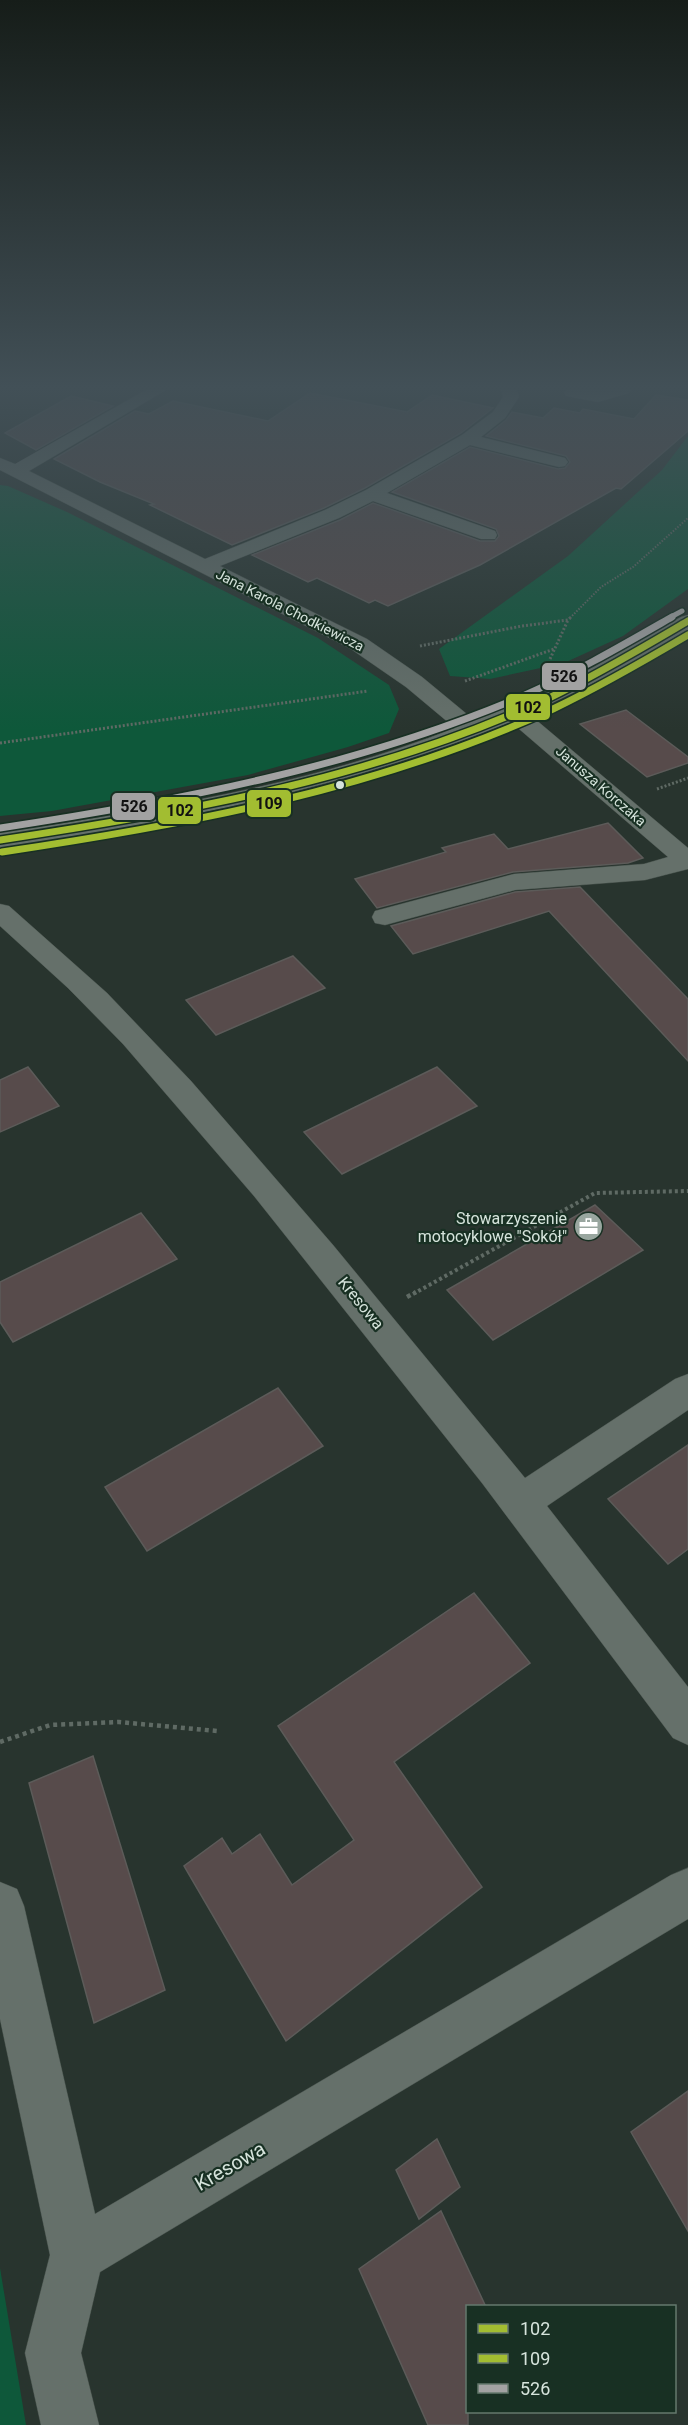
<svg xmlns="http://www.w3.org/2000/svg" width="688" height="2425" viewBox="0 0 688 2425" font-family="Roboto,sans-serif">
<rect width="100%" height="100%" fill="#28342e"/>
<g fill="#0e583a">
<polygon points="688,436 688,589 623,636 564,663 490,679 450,676 439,649 568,556 662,470"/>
<polygon points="0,485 8,486 67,512 318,638 389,685 399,709 389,733 348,747 248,775 52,811 0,816"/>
<polygon points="0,2268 26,2425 0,2425"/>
</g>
<g fill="#574b4b" stroke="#5c5b59" stroke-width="1.5">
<polygon points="310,393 407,412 432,395 493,408 461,433 365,488 324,508 232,545 150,505 154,504 100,482 54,459 135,411 149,414 173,401 268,421"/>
<polygon points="656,395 688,400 688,431 621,489 616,488 480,565 388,606 375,600 369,603 317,578 308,582 252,555 340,520 373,503 480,541 495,541 499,536 496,529 392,492 470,447 558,469 565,468 570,462 566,456 486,436 506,420 512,412 543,418 554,408 580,413 583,409 634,419"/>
<polygon points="71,396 113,406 36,450 5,433"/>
<polygon points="626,710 688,757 688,763 647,777 580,724"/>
<polygon points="608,823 643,858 628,863 513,872 377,908 355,879 446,852 442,848 494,834 508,849"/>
<polygon points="580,887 688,999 688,1061 549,911 413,954 391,926 515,892"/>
<polygon points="293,956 325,988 216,1035 186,1000"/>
<polygon points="28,1067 59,1106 0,1132 0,1080"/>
<polygon points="437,1067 477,1106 342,1174 304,1132"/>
<polygon points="595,1205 643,1250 493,1340 447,1290"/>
<polygon points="141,1213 177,1259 13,1342 0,1322 0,1282"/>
<polygon points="278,1388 323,1446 147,1551 105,1487"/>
<polygon points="688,1445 688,1549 668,1564 608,1499"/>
<polygon points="474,1593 530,1663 394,1762 482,1887 286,2041 184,1866 222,1838 232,1854 260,1834 292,1885 354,1840 278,1726"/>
<polygon points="93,1756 165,1990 94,2023 29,1783"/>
<polygon points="688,2091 688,2231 631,2132"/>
<polygon points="437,2139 460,2187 419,2219 396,2170"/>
<polygon points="441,2211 486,2307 468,2307 468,2425 428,2425 359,2269"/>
</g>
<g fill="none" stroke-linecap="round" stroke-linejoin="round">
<defs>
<g id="minor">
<path d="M146,390H166L29,471L205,559L325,510L366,490L462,435L493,412L503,397L501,390H517L519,397L505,418L481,437L565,458L568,462L565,466L559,467L470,445L387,493L495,531L497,535L495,539H481L373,501L339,518L220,566L367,639L422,677L474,720C546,692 613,656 681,617L688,615V630L617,672L529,714L688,848V869L645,880L515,890L385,925L375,923L372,917L375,911L514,874L644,864L668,857L511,722C346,788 175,822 0,848V832C154,810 310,785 455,728L406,687L351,649L0,470V458L15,464Z"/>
<polygon points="566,390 631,390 629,393 598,402 566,396 564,393"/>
<polygon points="0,904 9,906 107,993 191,1081 333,1245 525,1478 675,1379 688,1374 688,1410 547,1506 688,1687 688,1745 673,1738 482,1483 254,1196 123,1044 68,988 0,926"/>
<polygon points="688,1868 688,1919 100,2272 81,2353 99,2425 41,2425 25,2353 50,2255 0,2019 0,1882 17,1889 24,1906 95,2214 671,1875"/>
</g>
</defs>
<use href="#minor" stroke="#444f49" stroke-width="1"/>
<polyline stroke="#5f6a64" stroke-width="2" stroke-dasharray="1.5 1.5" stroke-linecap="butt" points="570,618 601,587 633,567 688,518"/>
<g stroke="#5f6a64" stroke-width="3" stroke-dasharray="2 2" stroke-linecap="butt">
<polyline points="420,646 522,626 568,620 571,617"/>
<polyline points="550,659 568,620"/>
<polyline points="465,681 554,649"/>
<polyline points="0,743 368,691"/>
<polyline points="657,789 688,778"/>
</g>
<polyline stroke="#5f6a64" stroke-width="4" stroke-dasharray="3 3" stroke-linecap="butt" points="413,1294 595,1193 688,1191"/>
<g stroke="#5f6a64" stroke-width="4.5" stroke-dasharray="4 4" stroke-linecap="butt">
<polyline points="407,1297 416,1292"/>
<polyline points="0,1742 50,1725 119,1722 217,1731"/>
</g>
<use href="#minor" fill="#65706a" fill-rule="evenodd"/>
<defs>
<path id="bus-1" d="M0,840C187,812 376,778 549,698C597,675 642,648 688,621"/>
<path id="bus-2" d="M2,852C190,824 379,789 553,709C599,687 644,661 688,635"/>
<polyline id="bus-3-far1" points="669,618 682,611"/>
<path id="bus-3" d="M0,828C178,801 356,767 523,696C575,673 623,645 672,617"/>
</defs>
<use href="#bus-1" stroke="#183023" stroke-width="10"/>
<use href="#bus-2" stroke="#183023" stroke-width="10"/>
<use href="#bus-3-far1" stroke="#183023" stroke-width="8"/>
<use href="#bus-3" stroke="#183023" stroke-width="10"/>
<use href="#bus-1" stroke="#a2bd31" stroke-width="7"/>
<use href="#bus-2" stroke="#a2bd31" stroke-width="7"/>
<use href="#bus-3-far1" stroke="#a2a2a2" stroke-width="5"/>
<use href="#bus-3" stroke="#a2a2a2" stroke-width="7"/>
</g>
<linearGradient id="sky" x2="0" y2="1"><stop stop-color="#161d19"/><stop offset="0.53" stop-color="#425057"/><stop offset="1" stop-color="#425057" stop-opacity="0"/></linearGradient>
<rect width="688" height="730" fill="url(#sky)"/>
<defs>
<symbol id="office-disc" viewBox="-11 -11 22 22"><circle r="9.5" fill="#99a69f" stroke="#183023"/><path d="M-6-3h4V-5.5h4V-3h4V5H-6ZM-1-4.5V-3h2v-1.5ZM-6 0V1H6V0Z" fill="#fff"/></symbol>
</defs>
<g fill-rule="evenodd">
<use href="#office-disc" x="572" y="1210" width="33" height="33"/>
</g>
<circle fill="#d6e4dc" stroke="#183023" stroke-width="2" cx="340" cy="785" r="5"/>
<g text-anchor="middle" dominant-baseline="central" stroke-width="4.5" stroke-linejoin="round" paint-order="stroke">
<g font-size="14" fill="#d6e4dc" stroke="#183023">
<text transform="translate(290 610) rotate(27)">Jana Karola Chodkiewicza</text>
<text transform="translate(601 786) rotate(41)">Janusza Korczaka</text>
</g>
<g font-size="16" fill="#d6e4dc" stroke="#183023" text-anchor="end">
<text x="567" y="1218">Stowarzyszenie<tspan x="567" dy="18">motocyklowe "Sokół"</tspan></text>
</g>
<g font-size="16" fill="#d6e4dc" stroke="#183023">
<text transform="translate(361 1303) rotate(51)">Kresowa</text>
</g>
<g font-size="20" fill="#d6e4dc" stroke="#183023">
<text transform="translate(230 2166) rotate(-30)">Kresowa</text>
</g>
</g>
<g stroke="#183023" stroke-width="2">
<rect x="541" y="662" width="46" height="29" rx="6" fill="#a2a2a2"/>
<rect x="505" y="693" width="46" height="28" rx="6" fill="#a2bd31"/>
<rect x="246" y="789" width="46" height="29" rx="6" fill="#a2bd31"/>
<rect x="111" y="792" width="45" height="29" rx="6" fill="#a2a2a2"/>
<rect x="157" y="796" width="45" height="29" rx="6" fill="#a2bd31"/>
</g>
<g font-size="16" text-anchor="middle" font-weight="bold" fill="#111">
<text x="564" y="682">526</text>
<text x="528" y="713">102</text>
<text x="269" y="809">109</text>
<text x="134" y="812">526</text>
<text x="180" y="816">102</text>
</g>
<rect x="466" y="2305" width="210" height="108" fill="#183023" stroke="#64786d" stroke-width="1.5"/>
<rect x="478" y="2324" width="30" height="9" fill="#a2bd31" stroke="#64786d" stroke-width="1.5"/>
<text x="520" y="2335" font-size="18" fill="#d6e4dc">102</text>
<rect x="478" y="2354" width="30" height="9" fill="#a2bd31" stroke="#64786d" stroke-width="1.5"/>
<text x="520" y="2365" font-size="18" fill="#d6e4dc">109</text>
<rect x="478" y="2384" width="30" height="9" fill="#a2a2a2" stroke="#64786d" stroke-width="1.5"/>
<text x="520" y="2395" font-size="18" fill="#d6e4dc">526</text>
</svg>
